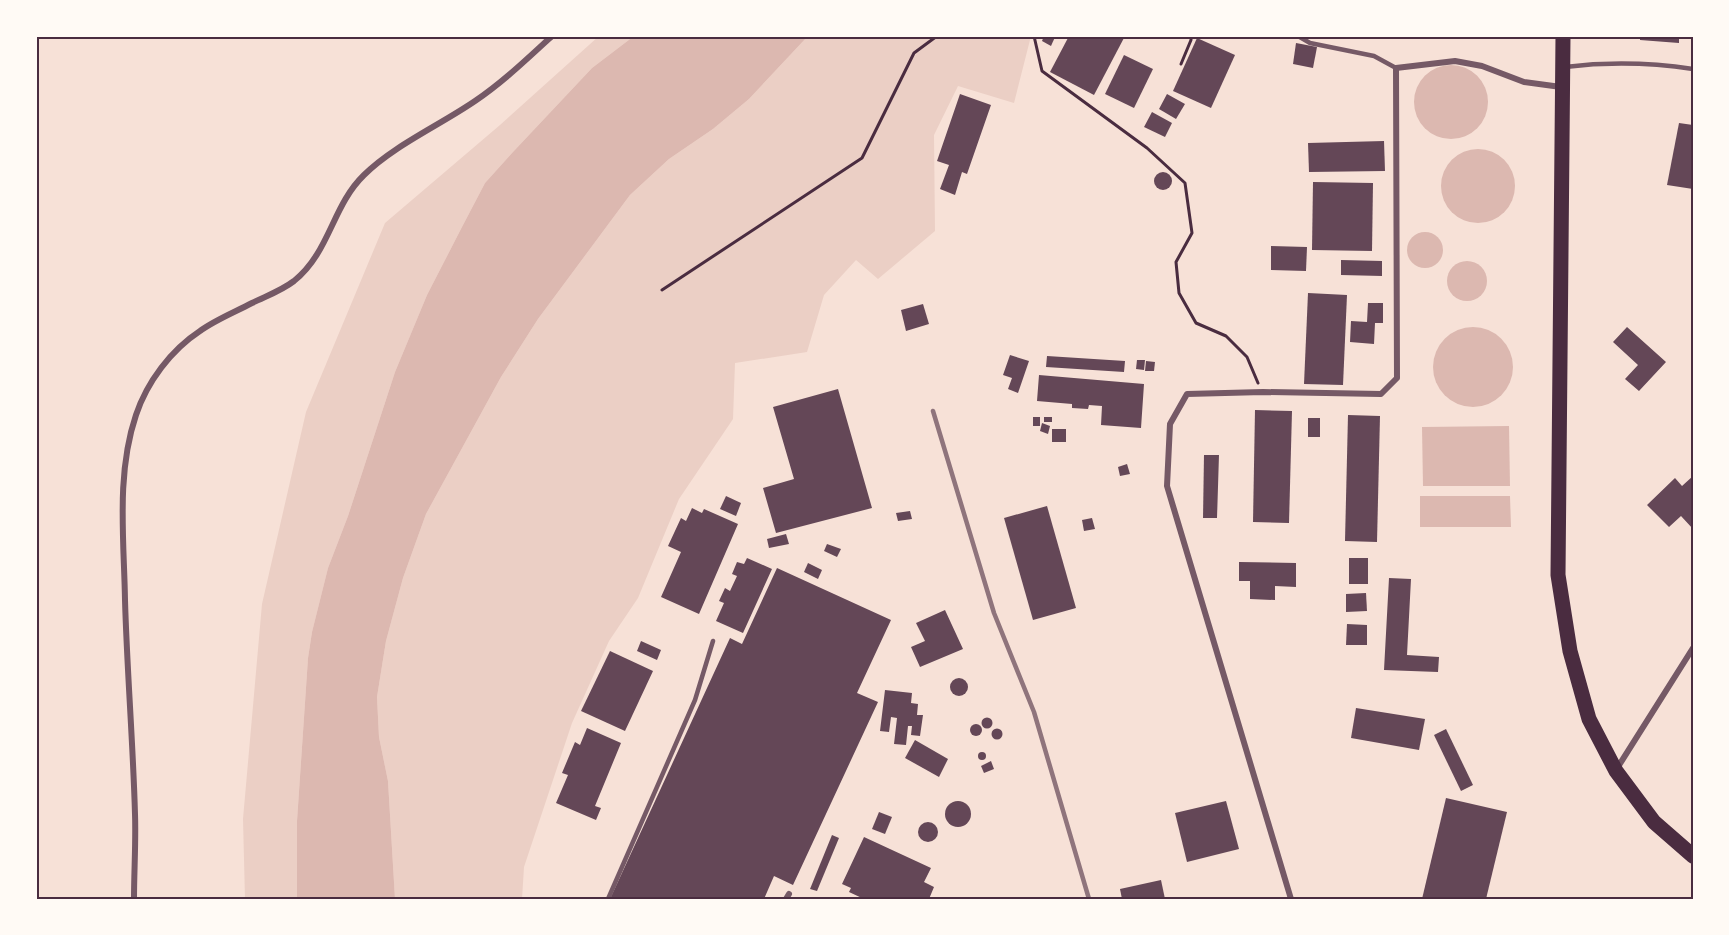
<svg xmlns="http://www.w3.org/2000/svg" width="1729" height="935" viewBox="0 0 1729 935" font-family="'Nunito Sans',sans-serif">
<rect width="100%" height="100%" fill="#f7e1d7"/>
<g fill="#ebcfc5">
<polygon points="599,36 634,36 592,68 512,153 485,183 463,225 427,295 395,372 348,516 328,568 312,632 308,658 297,821 297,899 245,899 243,819 262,604 306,412 385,223 500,125"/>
<polygon points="808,36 1031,36 1014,103 958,86 934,135 935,231 878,279 856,260 824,295 807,352 735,363 733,419 679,499 638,598 609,641 572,723 524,867 522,899 395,899 388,781 379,737 377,697 386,641 403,578 426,514 501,377 538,319 630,195 669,159 713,129 749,99"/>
</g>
<g fill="#dcb8b0">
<polygon points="634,36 808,36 749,99 713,129 669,159 630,195 538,319 501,377 426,514 403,578 386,641 377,697 379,737 388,781 395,899 297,899 297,821 308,658 312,632 328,568 348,516 395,372 427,295 463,225 485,183 512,153 592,68"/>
<circle cx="1451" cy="102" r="37"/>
<circle cx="1478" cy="186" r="37"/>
<circle cx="1425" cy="250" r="18"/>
<circle cx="1467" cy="281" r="20"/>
<circle cx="1473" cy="367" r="40"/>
<polygon points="1509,426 1510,486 1423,486 1422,427"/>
<polygon points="1420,496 1510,496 1511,527 1420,527"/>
</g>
<g fill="#644757">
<polygon points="1044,36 1055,37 1051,46 1042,41"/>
<polygon points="1069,36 1125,36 1094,95 1050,72"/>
<polygon points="1640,36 1679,36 1679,43 1640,40"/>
<polygon points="1197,38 1235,55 1211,108 1173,91"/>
<polygon points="1296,43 1317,47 1313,68 1293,64"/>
<polygon points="1124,55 1153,69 1134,108 1105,94"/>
<polygon points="960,94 991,105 967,174 962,172 955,195 940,189 949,165 937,161"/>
<polygon points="1167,94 1185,104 1176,119 1159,109"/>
<polygon points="1152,112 1172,123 1165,137 1144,127"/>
<polygon points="1679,123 1693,125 1693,189 1667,185"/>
<polygon points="1384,141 1385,171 1309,172 1308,143"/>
<circle cx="1163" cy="181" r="9"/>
<polygon points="1313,182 1373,183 1372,251 1312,250"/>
<polygon points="1271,246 1307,247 1306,271 1271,270"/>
<polygon points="1341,260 1382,261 1382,276 1341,275"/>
<polygon points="1308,293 1347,295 1343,385 1304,384"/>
<polygon points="1368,303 1383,303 1383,323 1375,323 1374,344 1350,342 1351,321 1367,322"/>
<polygon points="923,304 929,324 906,331 901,310"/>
<polygon points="1627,327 1666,362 1639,391 1625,379 1638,365 1613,342"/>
<polygon points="1010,355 1029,361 1018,393 1008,389 1012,378 1003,375"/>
<polygon points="1047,356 1125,361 1124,372 1046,367"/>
<polygon points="1137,360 1145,360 1144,370 1136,369"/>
<polygon points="1146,361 1155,362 1154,371 1145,371"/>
<polygon points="1039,375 1144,384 1141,428 1101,425 1102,406 1089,405 1088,409 1072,408 1072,404 1037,401"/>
<polygon points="838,389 872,508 776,533 763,488 794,479 773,407"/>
<polygon points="1255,410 1292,411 1289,523 1253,522"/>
<polygon points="1348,415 1380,416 1377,542 1345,541"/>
<rect x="1033" y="417" width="7" height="9"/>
<rect x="1044" y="417" width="8" height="5"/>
<rect x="1308" y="418" width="12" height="19"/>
<polygon points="1042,423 1050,426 1048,434 1040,431"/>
<rect x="1052" y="429" width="14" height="13"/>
<polygon points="1204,455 1219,455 1217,518 1203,518"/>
<polygon points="1127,464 1130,474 1120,476 1118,467"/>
<polygon points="1693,476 1693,529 1681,516 1669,527 1647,505 1675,478 1682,486"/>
<polygon points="726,496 741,503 736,516 720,509"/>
<polygon points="1047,506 1076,608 1033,620 1004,518"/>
<polygon points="692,508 702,513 704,509 738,524 699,614 661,597 681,552 668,546 681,518 686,521"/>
<polygon points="910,511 912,519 898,521 896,513"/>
<polygon points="1092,518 1095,529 1084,531 1082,520"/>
<polygon points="786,534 789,544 769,548 767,539"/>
<polygon points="827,544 841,549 837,557 824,551"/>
<polygon points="747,558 772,569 743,633 716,621 724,603 719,601 725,588 730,591 737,576 732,574 737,562 744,564"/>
<rect x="1349" y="558" width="19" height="26"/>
<polygon points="1239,562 1296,563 1296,587 1275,586 1275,600 1250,599 1250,581 1239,581"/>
<polygon points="808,563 822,570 818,579 804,572"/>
<polygon points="777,568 891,620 857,693 878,702 793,885 774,876 764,899 610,899 730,638 742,644"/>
<polygon points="1389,578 1411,579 1407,655 1439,657 1438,672 1384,670"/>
<polygon points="1366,593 1367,611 1346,612 1346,594"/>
<polygon points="945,610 963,649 920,667 911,647 925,641 916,623"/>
<polygon points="1347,624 1367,625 1367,645 1346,645"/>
<polygon points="641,641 661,650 657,660 637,651"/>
<polygon points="610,651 653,671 625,731 581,711"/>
<circle cx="959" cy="687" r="9"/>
<polygon points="885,690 912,693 911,703 918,704 917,715 923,715 920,736 911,735 912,726 908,726 906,745 894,744 897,718 891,717 889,732 880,731"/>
<polygon points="1356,708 1425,719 1419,750 1351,738"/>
<circle cx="987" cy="723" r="5.5"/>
<circle cx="976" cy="730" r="6"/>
<polygon points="587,728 621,743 595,806 601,808 596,820 556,803 568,775 562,773 575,742 580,745"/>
<circle cx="997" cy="734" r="5.5"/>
<polygon points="1446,729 1473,785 1461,791 1434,735"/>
<polygon points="915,740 948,759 939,777 905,758"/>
<circle cx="982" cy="756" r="4"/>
<polygon points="991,761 994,769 984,773 981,766"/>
<polygon points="1446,798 1507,812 1486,899 1422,899"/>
<polygon points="1226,801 1239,849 1187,862 1175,813"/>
<circle cx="958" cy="814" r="13"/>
<polygon points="879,812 892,817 885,834 872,829"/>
<circle cx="928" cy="832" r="10"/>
<polygon points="832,835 839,838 817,891 810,889"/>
<polygon points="864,837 931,868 924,882 934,887 929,899 864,899 849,892 851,888 842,884"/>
<polygon points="1161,880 1165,899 1122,899 1120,889"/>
</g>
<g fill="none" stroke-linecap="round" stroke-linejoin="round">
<g stroke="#4a2c40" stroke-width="3">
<polyline points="1034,36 1042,71 1147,148 1185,183 1192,233 1176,262 1179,293 1196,323 1226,336 1247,357 1258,383"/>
<polyline points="1181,64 1191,40 1191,36"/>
<polyline points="662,290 862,158 914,53 937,36"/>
</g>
<g stroke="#755966" stroke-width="4.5">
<polyline points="1298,36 1310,43 1374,56 1396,68"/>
<path d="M1565,67C1606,62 1653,63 1693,69"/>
<polyline points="608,899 695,700 713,641"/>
</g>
<g stroke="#755966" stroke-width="6">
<polyline points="1616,770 1693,648"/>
<path d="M134,899C134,871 136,842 135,814C133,742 127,671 125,600C124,539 116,474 136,415C147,382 171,350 200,331C215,320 235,312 252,303C266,296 281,291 294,281C330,252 332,206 364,175C393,146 440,125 475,101C503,82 527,59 552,36"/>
<polyline points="786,899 789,894"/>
<polyline points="1291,899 1167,486 1170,424 1187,394 1263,392 1381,394 1397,378 1396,68 1455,61 1482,66 1524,82 1561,87"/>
</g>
<polyline stroke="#4a2c40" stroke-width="15" points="1563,36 1558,575 1570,651 1589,719 1616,771 1654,822 1693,856"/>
<polyline stroke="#8f747c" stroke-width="4.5" points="933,411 994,613 1034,712 1089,899"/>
</g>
<rect width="1729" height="935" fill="none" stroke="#fffaf5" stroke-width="75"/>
<rect x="38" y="38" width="1654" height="860" fill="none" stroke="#4a2c40" stroke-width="2"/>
</svg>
